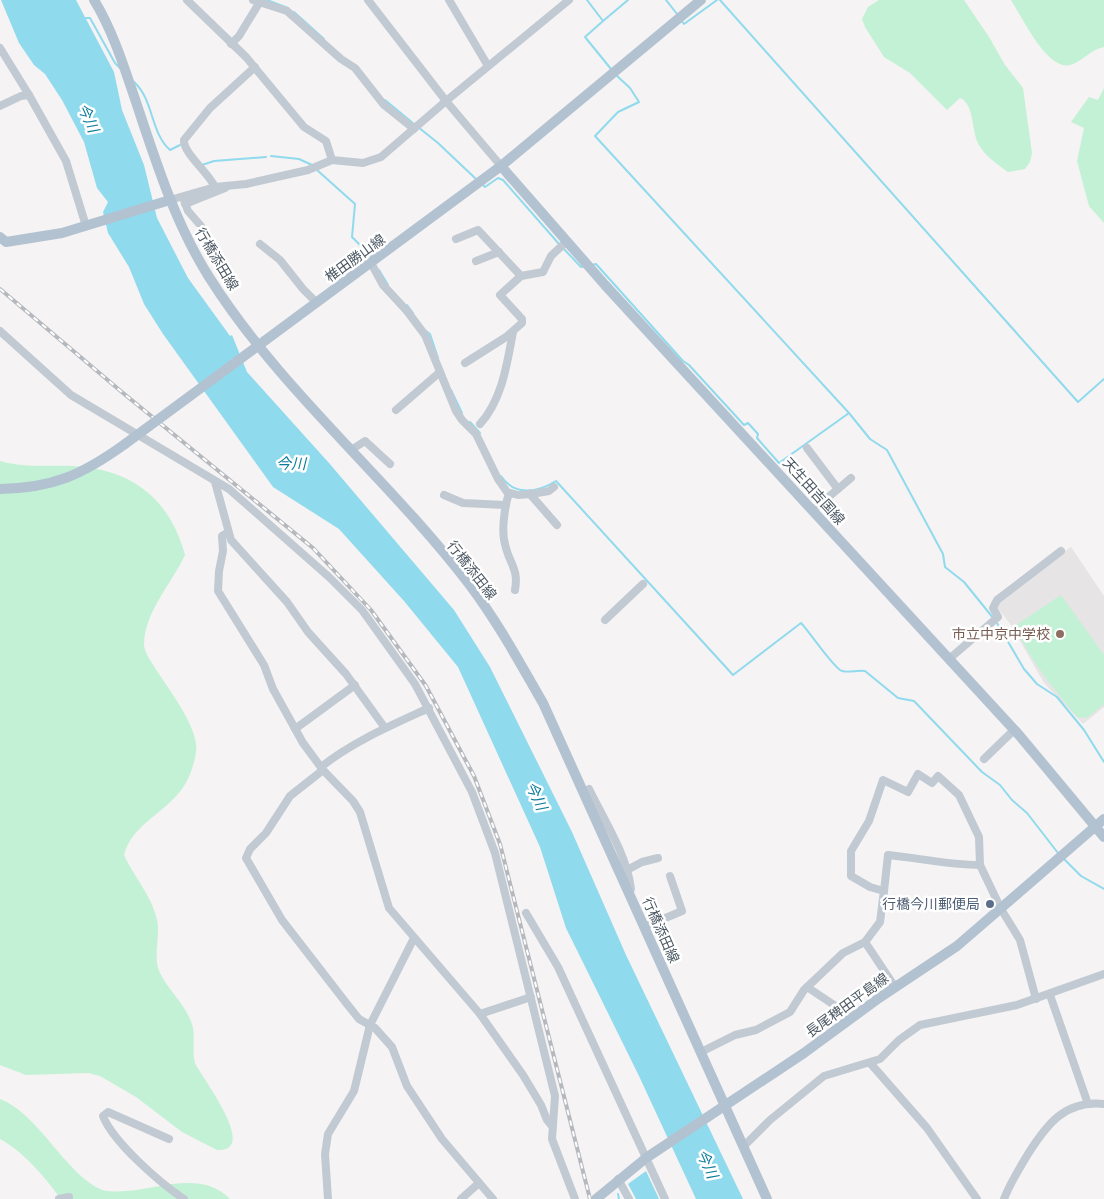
<svg xmlns="http://www.w3.org/2000/svg" width="1104" height="1199" viewBox="0 0 1104 1199" font-family="Roboto,'Noto Sans JP',sans-serif">
<rect width="100%" height="100%" fill="#f5f3f3"/>
<polygon fill="#e6e4e5" points="1071,547 1104,596 1104,707 1083,724 1044,683 1011,625 996,606 996,604 1028,578"/>
<g fill="#c3f1d5">
<path d="M879,0H964L989,37L1005,65L1023,88L1032,153L1030,162L1025,169L1008,172C997,164 986,157 979,145C971,132 975,104 960,98L947,110L910,73L884,57L865,27L862,19L868,7Z"/>
<path d="M1011,0H1104V47C1091,49 1082,62 1070,65C1047,71 1022,17 1011,0Z"/>
<polygon points="1104,88 1104,223 1089,206 1077,161 1084,128 1071,122 1089,97 1098,100"/>
<path d="M0,461C25,468 47,465 72,466C131,469 169,497 185,555C172,583 145,611 144,644C144,652 151,661 155,668C167,687 200,729 196,752C194,766 188,783 178,794C160,815 131,827 124,855C134,877 152,896 157,920C161,936 152,957 160,973C169,992 188,1006 193,1028C195,1039 192,1052 195,1063C199,1074 261,1152 217,1150L182,1132L136,1097L100,1076L88,1073L26,1075L0,1065Z"/>
<path d="M1061,595L1104,655V704L1087,718L1077,717C1054,689 1030,661 1015,626Z"/>
<path d="M0,1099C39,1114 65,1174 102,1190C143,1199 195,1164 230,1199H61C45,1177 24,1152 0,1139Z"/>
</g>
<g fill="#90daee">
<polygon points="1,0 76,0 114,72 122,110 144,165 157,218 188,278 230,336 232,335 247,372 329,463 454,610 490,667 572,832 626,955 743,1199 696,1199 639,1076 566,928 540,847 458,667 404,601 339,529 273,487 163,334 144,304 129,267 108,233 103,212 108,202 97,188 84,142 62,100 45,74 34,65 19,43"/>
<polygon points="646,1171 659,1199 636,1199 628,1184"/>
</g>
<g fill="none" stroke-linecap="round" stroke-linejoin="round">
<g stroke="#90daee" stroke-width="2">
<polyline points="267,0 288,8"/>
<polyline points="587,0 603,21 628,0"/>
<polyline points="666,0 677,14"/>
<polyline points="720,0 1078,402 1104,379"/>
<polyline points="294,12 324,39"/>
<polyline points="86,18 90,18 115,63 120,68"/>
<polyline points="681,20 684,24 717,0"/>
<polyline points="603,21 585,37 611,69"/>
<polyline points="616,75 630,88 639,102 618,112 595,136 849,413 870,439 887,450 943,554 945,567 964,582 994,619"/>
<path d="M134,82C154,100 150,132 170,150L180,145"/>
<polyline points="385,100 414,124"/>
<polyline points="418,127 438,143 476,179"/>
<polyline points="271,156 299,159 312,165"/>
<polyline points="202,165 214,161 266,157"/>
<polyline points="317,170 355,204 352,237 372,257"/>
<polyline points="483,185 485,187 498,178 503,180 559,244"/>
<polyline points="563,248 581,267 585,266"/>
<polyline points="592,265 596,264 683,361 689,365 744,425 748,423 758,434 757,438 779,463 849,413"/>
<polyline points="379,270 388,285"/>
<polyline points="407,305 413,313"/>
<polyline points="426,331 430,334 438,358"/>
<polyline points="451,390 462,413"/>
<polyline points="470,422 480,433"/>
<path d="M501,476C514,496 537,493 556,481L733,675L801,623C809,631 835,670 842,671C849,673 857,670 865,671L898,698L914,701L982,772L1000,785L1012,800L1027,813L1058,853"/>
<polyline points="997,623 1024,669 1037,684 1057,697 1084,730 1104,762"/>
<polyline points="1063,858 1081,876 1104,889"/>
<polyline points="618,1194 619,1199"/>
</g>
<g stroke="#c1cad2" stroke-width="8">
<polyline points="187,0 246,57 304,127 326,141 332,160"/>
<polyline points="253,0 287,11 341,59 355,68 384,105 414,129"/>
<polyline points="368,0 446,101 501,166"/>
<polyline points="449,0 488,66"/>
<polyline points="231,44 239,36 261,0"/>
<polyline points="0,48 29,95 66,161 86,226"/>
<polyline points="0,106 21,96 29,95"/>
<path d="M215,187C208,172 183,153 184,140L210,108L255,67"/>
<polyline points="170,200 215,187 246,184 308,170 332,160 363,163 381,157 446,101 569,0"/>
<polyline points="184,200 188,211 201,226"/>
<polyline points="185,204 225,188"/>
<polyline points="456,239 478,230 521,276"/>
<polyline points="260,244 280,260 303,289 317,303"/>
<polyline points="476,261 499,252"/>
<polyline points="371,263 383,285 407,311 425,335 456,411 462,420 476,434 498,479 507,492 518,495 531,494 549,491 554,487"/>
<polyline points="0,331 71,395 229,489 329,577 362,610 415,684 472,792 495,853 555,1096 552,1139 575,1199"/>
<polyline points="465,363 506,337 522,323 522,319 500,295 521,276 543,272 551,256 566,242"/>
<polyline points="396,410 440,372"/>
<path d="M480,424C502,400 507,364 513,332"/>
<polyline points="807,448 838,489"/>
<polyline points="351,450 365,441 390,464"/>
<polyline points="215,482 231,540 287,602 308,632 346,674 385,728"/>
<path d="M509,493C505,505 501,531 505,544C509,564 519,568 515,590"/>
<polyline points="530,494 557,525"/>
<polyline points="444,495 463,503 505,505"/>
<polyline points="813,510 851,478"/>
<polyline points="227,533 222,536 223,551 219,571 218,591 264,665 273,689 303,743 323,770 353,801 360,812 389,908 480,1014 523,1075 541,1105 547,1120 552,1126"/>
<polyline points="605,620 643,584"/>
<polyline points="949,659 998,617 993,608 997,600 1061,551"/>
<polyline points="295,729 355,685"/>
<polyline points="984,759 1014,730"/>
<path d="M321,767C352,742 392,725 429,708"/>
<polyline points="323,770 290,796 266,833 250,849 246,858 282,920 347,1004 359,1019 375,1028 392,1047 407,1086 442,1139 493,1199"/>
<path d="M583,792L589,789C604,820 627,855 631,889L628,891"/>
<polyline points="627,870 642,862 658,858"/>
<path d="M884,891L888,855C919,858 949,865 980,865"/>
<polyline points="526,913 558,967 665,1199"/>
<polyline points="644,927 682,911 670,876"/>
<polyline points="807,987 843,1011 850,1019"/>
<polyline points="895,987 865,942 880,922 884,891 870,887 851,876 851,851 869,821 883,780 908,792 918,774 932,783 938,776 959,795 979,837 980,865 1001,909 1020,940 1036,999"/>
<polyline points="1050,995 1088,1104"/>
<polyline points="480,1014 531,997"/>
<polyline points="701,1052 735,1035 756,1030 790,1012 804,990 843,953 865,942"/>
<polyline points="871,1064 927,1128 977,1199"/>
<path d="M169,1139L108,1112L103,1116C113,1142 160,1183 184,1199"/>
<polyline points="744,1146 770,1120 824,1076 880,1059 899,1040 920,1025 1017,1005 1104,974"/>
<polyline points="618,1179 629,1199"/>
<polyline points="59,1199 69,1197"/>
<polyline points="328,1199 325,1154 328,1134 354,1091 370,1025 414,938"/>
<polyline points="461,1199 479,1183"/>
<path d="M1004,1199C1010,1183 1019,1169 1028,1154C1047,1124 1065,1100 1104,1104"/>
</g>
<g stroke="#b3c2d1" stroke-width="10">
<path d="M94,0C113,31 124,67 136,102C156,162 175,223 209,277C281,391 388,478 469,584C497,621 520,663 543,703L767,1199"/>
<polyline points="501,166 605,285 1019,735 1104,837"/>
<polyline points="0,237 6,242 62,233 170,200"/>
<polyline points="255,348 501,166 701,0"/>
<path d="M0,489C53,488 82,475 125,444"/>
<polyline points="596,1199 646,1158 804,1053 879,998 957,946 1104,819"/>
</g>
<defs>
<polyline id="rail" points="0,289 123,393 313,548 371,610 426,686 474,776 500,844 590,1199"/>
</defs>
<use href="#rail" stroke="#b5b8bd" stroke-width="4"/>
<use href="#rail" stroke="#fff" stroke-width="2" stroke-dasharray="5.5" stroke-linecap="butt"/>
<polyline stroke="#b3c2d1" stroke-width="10" points="125,444 255,348"/>
</g>
<circle fill="#8d6e63" stroke="#fff" stroke-width="2" cx="1060" cy="634" r="5"/>
<circle fill="#5c6f8a" stroke="#fff" stroke-width="2" cx="990" cy="904" r="5"/>
<g text-anchor="middle" dominant-baseline="central" stroke-width="5" stroke-linejoin="round" paint-order="stroke">
<g font-size="14" fill="#4a5661" stroke="#fff">
<text transform="translate(355 258) rotate(-36)">椎田勝山線</text>
<text transform="translate(217 259) rotate(59)">行橋添田線</text>
<text transform="translate(814 491) rotate(48)">天生田吉国線</text>
<text transform="translate(472 570) rotate(52)">行橋添田線</text>
<text transform="translate(661 930) rotate(66)">行橋添田線</text>
<text transform="translate(847 1005) rotate(-36)">長尾稗田平島線</text>
</g>
<g font-size="14" fill="#785e54" stroke="#fff" text-anchor="end">
<text x="1050" y="634">市立中京中学校</text>
</g>
<g font-size="14" fill="#4e5e75" stroke="#fff" text-anchor="end">
<text x="980" y="904">行橋今川郵便局</text>
</g>
<g font-size="15" font-style="italic" fill="#0c7c9b" stroke="#fff">
<text transform="translate(88 118) rotate(66)">今川</text>
<text x="291" y="464">今川</text>
<text transform="translate(536 796) rotate(65)">今川</text>
<text transform="translate(707 1164) rotate(66)">今川</text>
</g>
</g>
</svg>
